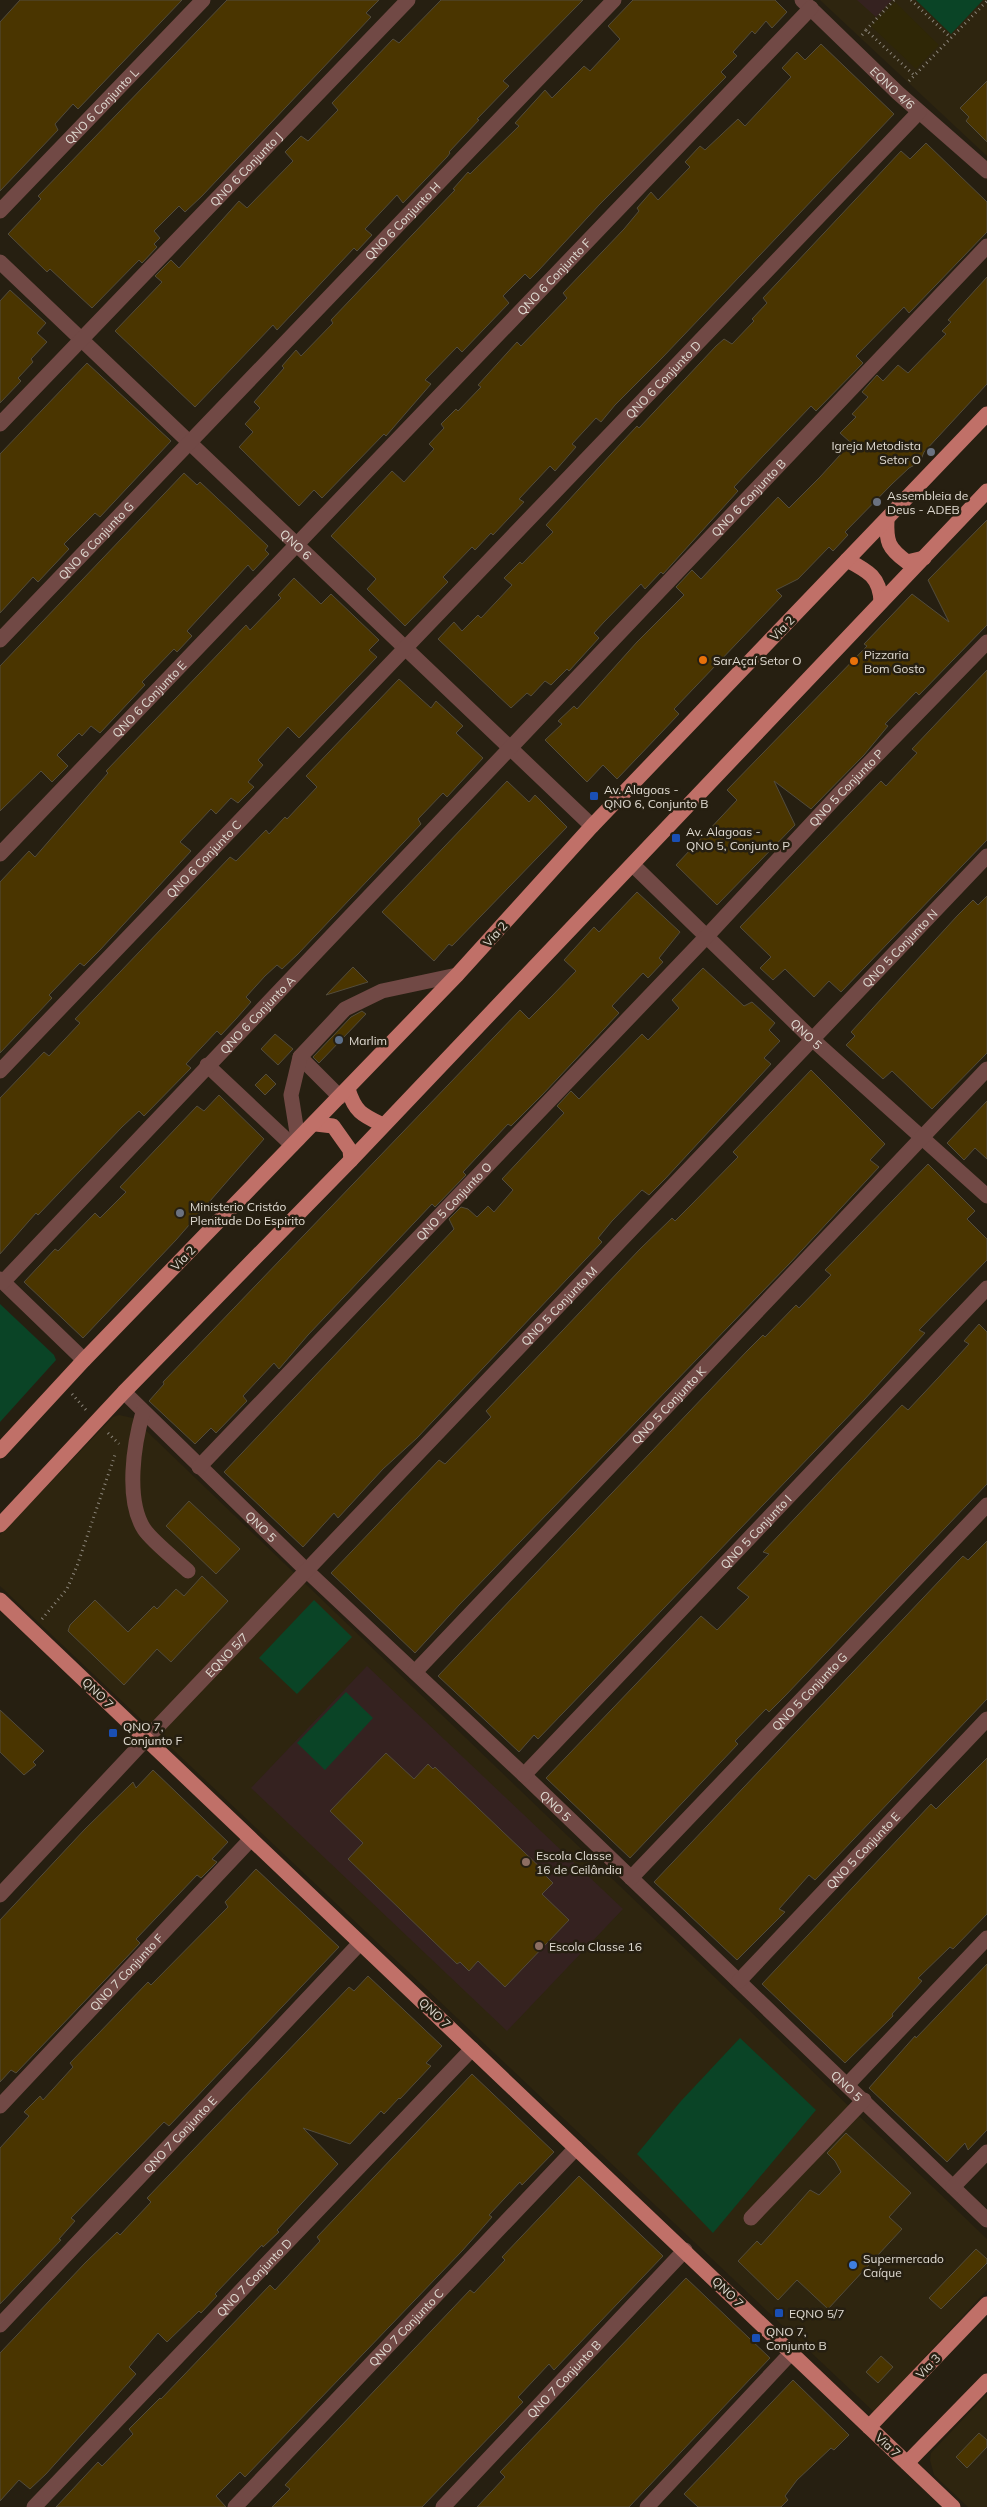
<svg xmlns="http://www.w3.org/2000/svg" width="987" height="2507" viewBox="0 0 987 2507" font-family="Mulish,sans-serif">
<rect width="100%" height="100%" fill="#261f11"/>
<g fill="#2e250f">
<polygon points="820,0 987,0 987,156"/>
<polygon points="119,1415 133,1418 987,2239 987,2290 874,2412 0,1586 0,1535 113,1417"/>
<polygon points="987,2394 987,2507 968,2507 934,2475 930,2460 931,2453"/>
</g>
<g fill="#352220">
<polygon points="857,0 892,0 876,17"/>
<polygon points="367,1666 623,1909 507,2031 251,1788"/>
</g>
<g fill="#0a4426">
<polygon points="916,0 983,0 951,34"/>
<polygon points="0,1304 54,1355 56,1360 0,1422"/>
<polygon points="314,1600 352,1637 297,1694 259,1658"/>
<polygon points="346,1692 373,1718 325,1770 297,1743"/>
<polygon points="740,2038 816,2110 713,2233 637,2154 681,2101"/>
</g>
<polygon fill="#2f2706" points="895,2 939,45 916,69 871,26"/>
<g fill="#4a3500" stroke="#534c3c">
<polygon points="20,0 182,0 78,109 73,104 55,124 58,130 0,191 0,22"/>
<polygon points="227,0 379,0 366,13 371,17 202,196 185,212 179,206 154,231 160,238 154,244 157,247 142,263 139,260 92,308 50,269 47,272 8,234 41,199 38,196"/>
<polygon points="441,0 583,0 503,81 509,86 477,119 479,120 449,152 450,153 447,157 403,203 397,195 365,229 372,235 357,251 354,248 277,330 273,325 195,407 115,331 162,282 155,276 171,260 179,268 239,201 247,208 293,161 285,152 301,136 308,141 338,110 332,103 393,39 399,43"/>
<polygon points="633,0 775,0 787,12 772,28 766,21 755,34 752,31 733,52 737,56 721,72 726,77 600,204 539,270 530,279 525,274 503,296 509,303 462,352 457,347 425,380 431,384 386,436 384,434 322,498 314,490 299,506 239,447 253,432 245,424 260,408 254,402 284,368 282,366 296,350 301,356 333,323 331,320 455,190 453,189 468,172 470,174 519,126 515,123 545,90 552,98 584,66 590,71 620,39 608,26"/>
<polygon points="821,44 894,114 663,357 615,405 601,422 596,418 572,444 576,447 555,471 550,466 519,499 524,502 493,535 491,533 475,550 472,547 443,577 448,582 405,626 367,589 376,579 331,536 392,471 404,482 434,449 429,444 444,428 441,424 456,409 458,411 481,387 478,385 517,342 521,346 567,298 563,293 624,229 639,211 637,208 651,192 658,200 690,167 685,162 700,146 705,150 738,119 745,126 791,77 782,68 797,52 805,60"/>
<polygon points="987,81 987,142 966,121 969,117 960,108"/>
<polygon points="926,143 987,202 987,232 909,313 904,307 856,356 863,363 816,411 811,406 764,455 734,487 738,491 663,574 661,572 645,589 641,584 604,622 594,633 599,638 569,671 567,669 551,685 545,681 531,696 527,693 511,708 438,639 454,622 462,631 478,615 481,618 512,585 504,578 520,562 522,564 553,532 546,525 622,442 637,426 639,428 716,346 724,339 732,344 754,321 752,319 767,303 763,298 901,151 910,159"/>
<polygon points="987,277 987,384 924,452 920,462 909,468 892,484 845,532 848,535 833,551 829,547 798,579 776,590 782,596 674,709 679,714 617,779 603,765 587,782 545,740 562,724 558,721 574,706 577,709 637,642 684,595 676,587 692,570 701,579 778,497 789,508 820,477 851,443 840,433 856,417 852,414 868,397 862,392 877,375 883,381 898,365 908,373 946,334 942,331 951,322 948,320"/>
<polygon points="10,290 46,323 37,333 47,342 31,359 33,362 18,378 21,381 0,403 0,301"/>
<polygon points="87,363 171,441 100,517 95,513 64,544 69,549 38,582 33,577 0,613 0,454"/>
<polygon points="184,473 197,485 200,482 268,546 265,550 269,554 253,571 248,565 187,631 192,636 177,652 174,649 142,682 145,685 100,733 91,726 82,736 79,733 57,755 68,766 52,782 41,771 0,811 0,666"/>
<polygon points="987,520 987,625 919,695 916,692 885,724 888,726 864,755 811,809 774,781 795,825 717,905 676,865 737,800 727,790 867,646 864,644 912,594 949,622 928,580"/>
<polygon points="294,578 321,604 331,594 379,640 369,650 377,657 299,738 288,727 258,760 263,765 248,782 254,787 238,803 231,798 216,814 211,809 180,842 191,851 100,950 84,966 80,963 49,995 52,998 0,1053 0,882 29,851 35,857 108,773 106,771 246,625 250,630 281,598 278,595"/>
<polygon points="987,670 987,840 841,992 829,981 814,997 785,969 773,980 760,968 771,957 740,927 881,781 886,786 917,753 912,749"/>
<polygon points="399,679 431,708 436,701 463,726 456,733 483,758 447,797 443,793 418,819 421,824 298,954 282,969 277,965 265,976 246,997 251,1002 236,1019 221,1035 217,1031 186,1064 191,1068 144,1116 139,1111 122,1127 38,1215 36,1213 0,1254 0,1098 44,1052 49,1056 80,1023 75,1019 230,857 236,861 266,830 269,834 285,817 287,819 317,787 306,776"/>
<polygon points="507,781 529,802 535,795 567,827 452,946 449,944 434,961 382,912"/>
<polygon points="637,892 680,932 659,958 663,962 648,978 643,973 612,1006 619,1013 543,1094 511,1126 508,1124 463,1172 466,1175 435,1207 432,1204 308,1335 279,1369 274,1363 243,1396 247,1401 216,1433 211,1428 195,1444 149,1401 164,1384 163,1382 520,1010 529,1019 552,996 576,971 564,960 594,927 599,932"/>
<polygon points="987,896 987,1053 932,1109 892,1071 883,1079 846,1045 855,1036 851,1032 957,916 973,900 978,905"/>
<polygon points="353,967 368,982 326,995"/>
<polygon points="703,968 744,1006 752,1002 775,1023 769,1030 780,1041 764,1058 771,1064 665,1179 649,1195 642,1190 612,1221 598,1238 602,1242 417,1438 383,1469 338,1518 334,1513 303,1547 224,1472 454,1229 449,1219 461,1207 468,1209 477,1217 488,1206 494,1212 513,1190 502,1179 564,1113 557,1106 571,1091 579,1099 642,1034 648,1040 679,1008 672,1000"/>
<polygon points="362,1011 366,1014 319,1063 313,1057 351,1017"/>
<polygon points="275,1034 293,1049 278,1065 261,1049"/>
<polygon points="811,1070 885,1144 870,1160 879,1167 790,1263 460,1604 415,1653 331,1573 439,1460 445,1464 491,1417 486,1411 640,1249 672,1218 675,1221 691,1205 738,1157 733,1152"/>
<polygon points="266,1074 276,1084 265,1095 255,1085"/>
<polygon points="219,1095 264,1139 176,1240 83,1338 24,1282 55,1249 58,1251 95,1213 100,1218 126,1192 120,1187 197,1106 204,1111"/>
<polygon points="987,1101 987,1159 975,1148 964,1160 947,1143"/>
<polygon points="928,1164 975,1211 967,1219 987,1239 987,1260 919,1330 925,1333 864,1400 538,1739 534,1735 519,1752 438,1676 747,1351 763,1335 765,1337 796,1305 799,1308 831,1275 825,1270"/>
<polygon points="979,1324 987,1332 987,1484 785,1696 769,1712 766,1709 735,1741 738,1744 630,1858 546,1778 701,1616 717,1630 749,1597 737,1588 769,1554 763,1552 902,1405 908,1410 938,1378 969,1344 964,1341"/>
<polygon points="189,1501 240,1549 216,1574 166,1526"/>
<polygon points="987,1541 987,1699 815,1880 809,1875 779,1909 785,1912 737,1960 654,1882 959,1560 963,1556 968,1560"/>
<polygon points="202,1576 228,1601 171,1662 157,1649 124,1685 68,1631 70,1625 95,1600 128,1632 154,1606 157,1609 176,1589 184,1596"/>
<polygon points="0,1710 44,1751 33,1762 36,1765 24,1775 0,1752"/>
<polygon points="386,1753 414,1779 428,1764 433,1769 435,1767 545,1872 544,1874 553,1883 542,1894 569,1920 505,1987 478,1961 469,1971 460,1962 457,1964 348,1859 363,1843 330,1811"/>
<polygon points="987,1758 987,1914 953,1949 950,1947 918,1978 922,1981 892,2014 893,2016 845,2063 762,1984 931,1804 936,1809"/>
<polygon points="153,1770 228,1842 212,1859 217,1862 201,1878 197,1875 136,1939 140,1943 124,1960 16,2073 11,2070 0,2082 0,1920 85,1829 133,1782 136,1788"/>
<polygon points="256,1869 339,1947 169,2126 164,2122 71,2218 75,2221 59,2239 61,2240 0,2304 0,2148 29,2116 24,2112 40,2096 43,2100 73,2067 70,2063 148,1982 151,1985 228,1907 225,1902"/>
<polygon points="987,1964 987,2130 968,2150 965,2143 947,2162 869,2088 915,2036 916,2038"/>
<polygon points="368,1976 442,2046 426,2063 431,2066 400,2099 399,2098 384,2114 381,2111 350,2144 303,2128 338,2164 277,2230 279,2232 263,2247 262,2245 215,2294 217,2296 201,2313 199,2311 167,2342 158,2333 129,2367 136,2374 46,2474 30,2489 19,2480 0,2501 0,2353 85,2263 117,2232 120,2235 151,2202 147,2198 349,1987 354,1991"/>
<polygon points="472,2074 554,2152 522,2185 520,2182 489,2215 492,2217 462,2251 245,2477 240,2472 216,2496 226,2507 56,2507 98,2462 102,2466 133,2434 129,2429 160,2398 161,2399 270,2285 275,2290 320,2241 317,2237"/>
<polygon points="846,2133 911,2193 889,2217 902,2229 828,2309 797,2280 778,2300 738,2261 757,2241 761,2245 810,2190 819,2195 841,2172 835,2161 827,2153"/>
<polygon points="579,2176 663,2256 554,2370 549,2364 518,2397 523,2402 422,2507 272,2507 290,2489 285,2485 470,2290 474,2293 505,2260 502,2257"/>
<polygon points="976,2249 987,2259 987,2263 941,2309 929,2298"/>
<polygon points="686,2278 770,2358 629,2507 477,2507 505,2477 500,2472"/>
<polygon points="881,2356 893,2367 878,2383 866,2372"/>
<polygon points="793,2380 849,2435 834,2450 831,2448 797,2480 785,2496 788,2500 781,2507 698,2507 684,2494"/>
<polygon points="979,2433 987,2440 987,2447 967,2468 956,2457"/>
</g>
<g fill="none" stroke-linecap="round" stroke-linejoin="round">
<g stroke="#8c867b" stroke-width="3" stroke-dasharray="1 4" stroke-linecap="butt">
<polyline points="911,0 951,38"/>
<polyline points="866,30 894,0"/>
<polyline points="862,35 866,30 915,76"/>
<polyline points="909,81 987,1"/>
<polyline points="72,1394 86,1410"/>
<polyline points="108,1433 119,1444"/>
<polyline points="42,1619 67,1589 77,1566 116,1452"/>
</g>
<g stroke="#714945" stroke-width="15">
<path id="s1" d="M802,0L898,93L987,171"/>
<path id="s2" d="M0,211L203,0"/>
<path id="s3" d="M0,262L592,826"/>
<path id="s4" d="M0,424L408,0"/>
<path id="s5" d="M0,640L614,0"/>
<path id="s6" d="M0,854L811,8"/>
<path id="s7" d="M633,865L812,1039L987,1196"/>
<polyline points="300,1057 340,1097"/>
<polyline points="207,1065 292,1145"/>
<path id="s8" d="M0,1071L919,112"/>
<polyline points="298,1139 291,1095 300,1057 345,1009 382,991 457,975"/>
<polyline points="0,1279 84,1360"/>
<path id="s9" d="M3,1282L987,246"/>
<path id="s10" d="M124,1392L306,1570L524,1775L987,2220"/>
<path d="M143,1412C134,1443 125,1499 144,1529C152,1541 176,1560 188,1571"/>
<path id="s11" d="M199,1467L707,936L838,795L987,642"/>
<path id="s12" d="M415,1672L987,1069"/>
<path id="s13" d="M524,1775L987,1288"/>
<path id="s14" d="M631,1878L987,1505"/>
<path id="s15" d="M0,1895L146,1739L987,856"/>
<path id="s16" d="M739,1981L987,1719"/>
<polyline points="848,2084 987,1938"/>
<path id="s17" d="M0,2106L251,1839"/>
<polyline points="953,2187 987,2152"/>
<polyline points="751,2218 864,2100"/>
<path id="s18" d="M0,2325L360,1943"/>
<path id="s19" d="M34,2507L472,2049"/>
<path id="s20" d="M235,2507L576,2148"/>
<path id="s21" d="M443,2507L685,2250"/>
<polyline points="647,2507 791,2353"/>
</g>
<g stroke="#c07068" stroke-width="15">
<path d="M887,519C886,542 888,548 907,562L924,558"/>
<path d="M847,560C868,571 880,577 881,602"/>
<path d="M348,1089C355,1112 362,1115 383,1125"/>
<polyline points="316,1124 333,1126 350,1150 351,1160"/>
<polyline points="0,1451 84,1360 457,975 592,826 987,414"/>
<polyline points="0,1525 124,1392 351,1160 987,491"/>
<polyline points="0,1600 953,2507"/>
<polyline points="869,2427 987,2304"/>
<polyline points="907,2463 987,2381"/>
</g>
</g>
<g fill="#6b7280" stroke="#261f11" stroke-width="2">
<circle cx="931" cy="452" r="5"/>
<circle cx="877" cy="502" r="5"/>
<circle cx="180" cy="1213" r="5"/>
</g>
<g fill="#e8710a" stroke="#261f11" stroke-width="2">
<circle cx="703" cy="660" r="5"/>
<circle cx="854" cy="661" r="5"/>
</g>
<g fill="#1a4fb4" stroke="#261f11" stroke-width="2">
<rect x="589" y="791" width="10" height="10" rx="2.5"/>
<rect x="671" y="833" width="10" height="10" rx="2.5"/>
<rect x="108" y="1728" width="10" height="10" rx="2.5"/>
<rect x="774" y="2308" width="10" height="10" rx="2.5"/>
<rect x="751" y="2333" width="10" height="10" rx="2.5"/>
</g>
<circle fill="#5c6f8a" stroke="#261f11" stroke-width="2" cx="339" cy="1040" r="5"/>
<g fill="#8d6e63" stroke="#261f11" stroke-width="2">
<circle cx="526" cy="1862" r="5"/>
<circle cx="539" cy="1946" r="5"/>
</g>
<circle fill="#3f7fe0" stroke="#261f11" stroke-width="2" cx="853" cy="2265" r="5"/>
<g text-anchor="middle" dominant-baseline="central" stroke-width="5" stroke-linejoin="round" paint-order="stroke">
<g font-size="12" fill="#e0dbd2" stroke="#261f11">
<text stroke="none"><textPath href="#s1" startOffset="126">EQNO 4/6</textPath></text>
<text stroke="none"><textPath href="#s2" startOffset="146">QNO 6 Conjunto L</textPath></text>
<text stroke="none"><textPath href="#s4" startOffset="354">QNO 6 Conjunto J</textPath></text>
<text stroke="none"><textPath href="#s5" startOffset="581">QNO 6 Conjunto H</textPath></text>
<text stroke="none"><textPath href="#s6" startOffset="800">QNO 6 Conjunto F</textPath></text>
<text stroke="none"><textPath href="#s8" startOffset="958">QNO 6 Conjunto D</textPath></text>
<text stroke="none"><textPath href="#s9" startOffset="1082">QNO 6 Conjunto B</textPath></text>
<text stroke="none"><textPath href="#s5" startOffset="138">QNO 6 Conjunto G</textPath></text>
<text stroke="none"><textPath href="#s3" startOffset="409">QNO 6</textPath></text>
<text transform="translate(782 628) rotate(-46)">Via 2</text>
<text stroke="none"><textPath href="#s6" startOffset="215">QNO 6 Conjunto E</textPath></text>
<text stroke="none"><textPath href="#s11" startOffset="938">QNO 5 Conjunto P</textPath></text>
<text stroke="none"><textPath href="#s8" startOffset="294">QNO 6 Conjunto C</textPath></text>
<text transform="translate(495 934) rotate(-48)">Via 2</text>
<text stroke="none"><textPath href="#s15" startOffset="1306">QNO 5 Conjunto N</textPath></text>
<text stroke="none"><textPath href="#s9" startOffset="369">QNO 6 Conjunto A</textPath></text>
<text stroke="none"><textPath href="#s7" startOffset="242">QNO 5</textPath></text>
<text stroke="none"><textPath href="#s11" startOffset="368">QNO 5 Conjunto O</textPath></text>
<text transform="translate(183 1258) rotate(-46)">Via 2</text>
<text stroke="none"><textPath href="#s15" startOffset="812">QNO 5 Conjunto M</textPath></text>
<text stroke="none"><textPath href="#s12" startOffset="368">QNO 5 Conjunto K</textPath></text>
<text stroke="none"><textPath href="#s10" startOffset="192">QNO 5</textPath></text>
<text stroke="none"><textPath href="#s13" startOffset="336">QNO 5 Conjunto I</textPath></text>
<text stroke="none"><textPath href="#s15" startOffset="330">EQNO 5/7</textPath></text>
<text stroke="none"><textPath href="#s14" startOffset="258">QNO 5 Conjunto G</textPath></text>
<text transform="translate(98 1693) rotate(44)">QNO 7</text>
<text stroke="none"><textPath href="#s10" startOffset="598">QNO 5</textPath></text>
<text stroke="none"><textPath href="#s16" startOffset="180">QNO 5 Conjunto E</textPath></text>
<text stroke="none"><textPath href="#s17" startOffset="184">QNO 7 Conjunto F</textPath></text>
<text transform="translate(435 2013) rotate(43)">QNO 7</text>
<text stroke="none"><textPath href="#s10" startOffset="1002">QNO 5</textPath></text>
<text stroke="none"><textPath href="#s18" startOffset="262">QNO 7 Conjunto E</textPath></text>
<text stroke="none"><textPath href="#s19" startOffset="318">QNO 7 Conjunto D</textPath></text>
<text transform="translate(728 2292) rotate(44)">QNO 7</text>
<text stroke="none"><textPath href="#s20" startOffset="248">QNO 7 Conjunto C</textPath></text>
<text transform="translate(928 2366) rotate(-46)">Via 3</text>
<text stroke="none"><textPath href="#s21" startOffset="176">QNO 7 Conjunto B</textPath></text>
<text transform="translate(888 2445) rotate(43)">Via 7</text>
</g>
<g font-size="12" fill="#e0dbd2" stroke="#261f11" text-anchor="start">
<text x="921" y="445" text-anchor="end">Igreja Metodista<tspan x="921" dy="14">Setor O</tspan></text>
<text x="887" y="495">Assembleia de<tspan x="887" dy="14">Deus - ADEB</tspan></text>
<text x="864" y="654">Pizzaria<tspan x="864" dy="14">Bom Gosto</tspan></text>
<text x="713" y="660">SarAçaí Setor O</text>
<text x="604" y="789">Av. Alagoas -<tspan x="604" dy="14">QNO 6, Conjunto B</tspan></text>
<text x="686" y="831">Av. Alagoas -<tspan x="686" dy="14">QNO 5, Conjunto P</tspan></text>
<text x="349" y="1040">Marlim</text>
<text x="190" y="1206">Ministerio Cristáo<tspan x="190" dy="14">Plenitude Do Espirito</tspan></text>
<text x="123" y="1726">QNO 7,<tspan x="123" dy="14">Conjunto F</tspan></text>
<text x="536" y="1855">Escola Classe<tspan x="536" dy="14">16 de Ceilândia</tspan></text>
<text x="549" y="1946">Escola Classe 16</text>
<text x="863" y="2258">Supermercado<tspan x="863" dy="14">Caíque</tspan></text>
<text x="789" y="2313">EQNO 5/7</text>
<text x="766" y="2331">QNO 7,<tspan x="766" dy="14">Conjunto B</tspan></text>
</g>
</g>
</svg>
